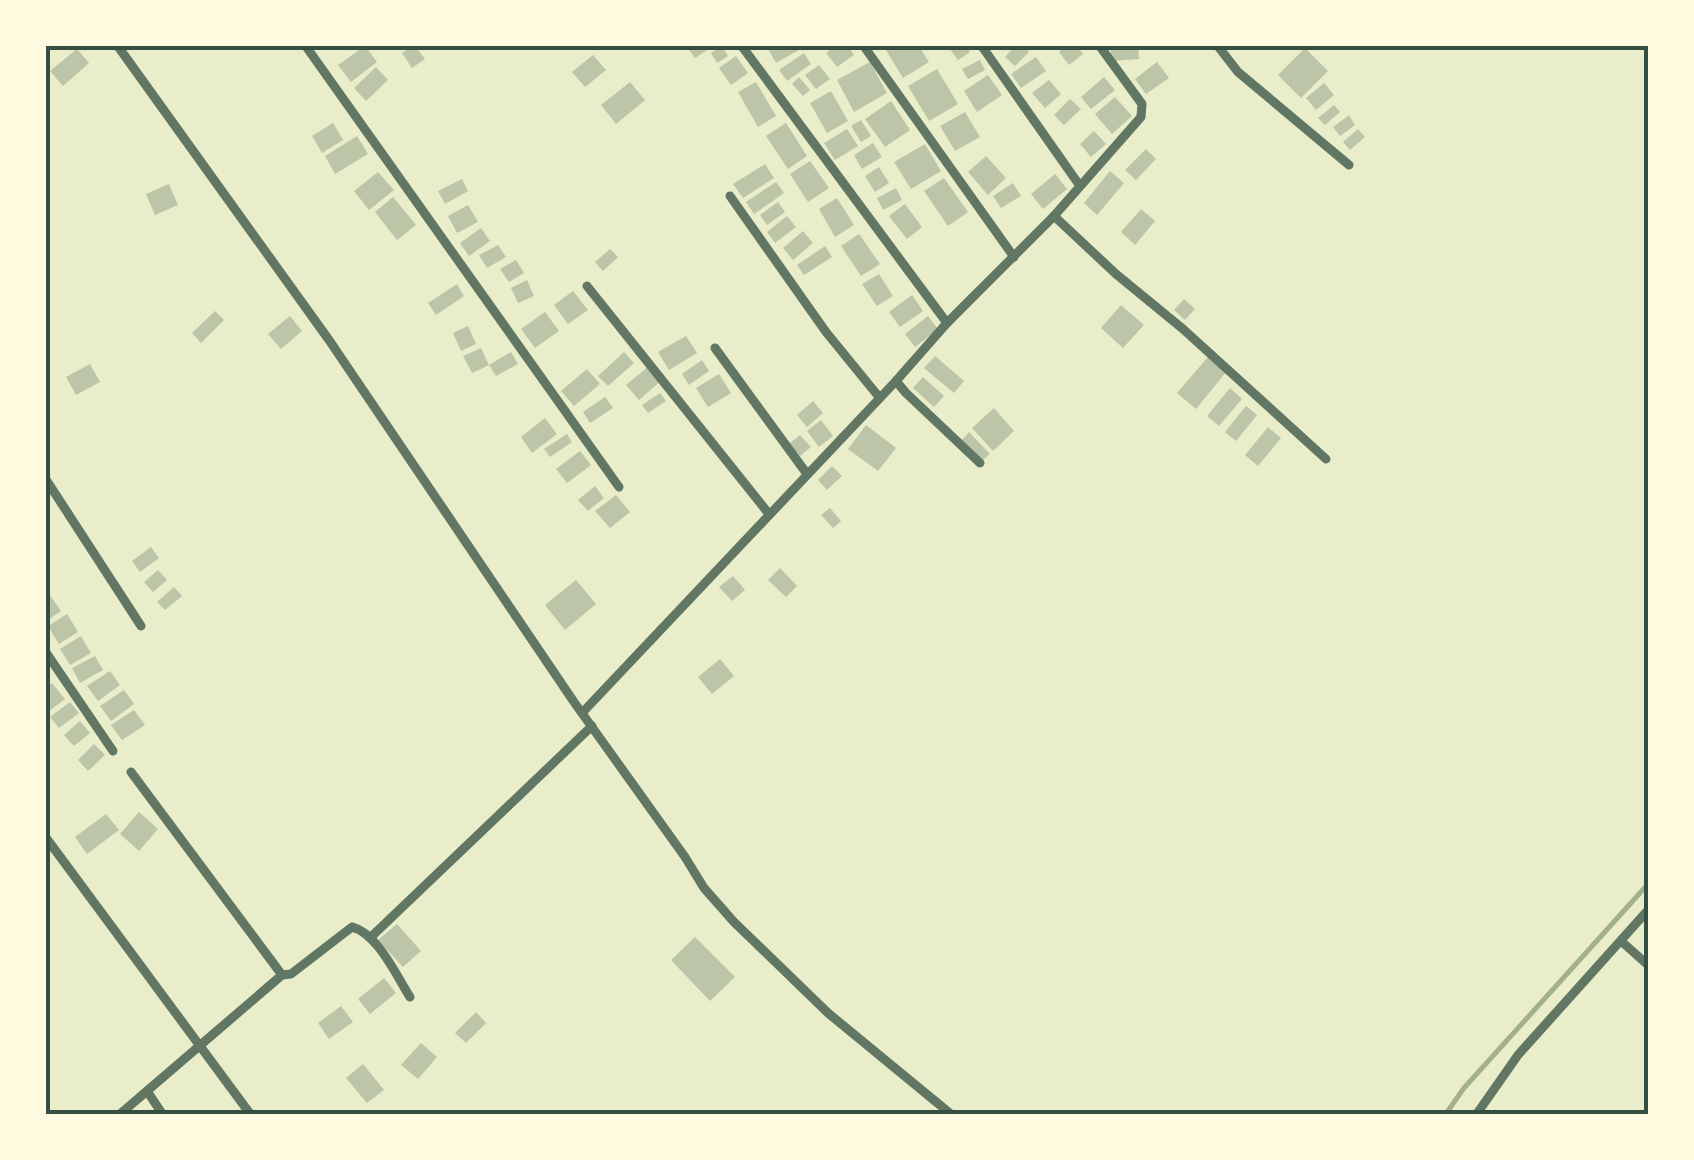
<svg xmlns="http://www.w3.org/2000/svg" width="1694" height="1160" viewBox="0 0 1694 1160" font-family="'Noto Sans',sans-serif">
<rect width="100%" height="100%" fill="#e9edc9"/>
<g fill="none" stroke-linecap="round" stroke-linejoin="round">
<polyline stroke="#a3b18a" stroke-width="5" points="1445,1115 1464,1088 1649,883"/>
</g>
<g fill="#bcc5a7">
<polygon points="414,45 425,59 412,68 402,53"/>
<polygon points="686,45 715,45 695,58"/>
<polygon points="769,45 800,45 802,48 776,63 767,47"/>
<polygon points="837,45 847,45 854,55 837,67 826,53"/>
<polygon points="883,45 918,45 929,62 903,78"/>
<polygon points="956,45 965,45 970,52 958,60 950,49"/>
<polygon points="1016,45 1021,45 1029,52 1015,66 1005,57"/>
<polygon points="1068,45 1076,45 1083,54 1069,65 1059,52"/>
<polygon points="1110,45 1138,45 1139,59 1112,61"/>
<polygon points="365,46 377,62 351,82 338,65"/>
<polygon points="722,46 728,56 717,63 711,53"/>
<polygon points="1305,48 1328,71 1301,98 1278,75"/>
<polygon points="77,49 89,63 63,86 50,71"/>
<polygon points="804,53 811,64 787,81 779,70"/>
<polygon points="593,55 606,70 585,87 572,72"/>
<polygon points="736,56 748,73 731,85 719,68"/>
<polygon points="1036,57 1046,71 1021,88 1011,74"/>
<polygon points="980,60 985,70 968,79 962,69"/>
<polygon points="870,62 887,93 854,112 837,80"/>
<polygon points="1157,62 1169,78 1146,94 1135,79"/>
<polygon points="819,65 830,79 816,89 805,75"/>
<polygon points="376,67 388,80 366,101 354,88"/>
<polygon points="937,69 958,104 929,121 908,86"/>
<polygon points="988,75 1002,95 977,112 964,91"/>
<polygon points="799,77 810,90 803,96 792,84"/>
<polygon points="1104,77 1115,90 1091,109 1081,97"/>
<polygon points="1049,80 1061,94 1045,108 1032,93"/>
<polygon points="630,82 645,100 616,124 601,105"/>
<polygon points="756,82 776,116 758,127 738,92"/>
<polygon points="1324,83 1334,95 1316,110 1306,98"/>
<polygon points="831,91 848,121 827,133 810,103"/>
<polygon points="1115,97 1132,116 1112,134 1095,114"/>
<polygon points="1070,99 1081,109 1064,125 1054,115"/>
<polygon points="891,101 910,130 885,147 865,119"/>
<polygon points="1334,105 1340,112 1325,125 1318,118"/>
<polygon points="965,112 980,137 955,151 940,126"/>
<polygon points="1349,115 1355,125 1340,136 1333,127"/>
<polygon points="861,120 871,136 861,142 851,126"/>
<polygon points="333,123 343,140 322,153 312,136"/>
<polygon points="786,123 807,156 788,169 766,136"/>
<polygon points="847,129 858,146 835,160 824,143"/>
<polygon points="1358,129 1365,137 1350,150 1343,142"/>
<polygon points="1094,131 1106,144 1091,157 1080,144"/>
<polygon points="357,136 368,154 335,174 325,156"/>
<polygon points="873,143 882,157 862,169 854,155"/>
<polygon points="925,144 941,171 911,189 894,162"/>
<polygon points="1146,149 1156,159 1136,180 1125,170"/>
<polygon points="986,156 1006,178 988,195 968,172"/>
<polygon points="810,161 829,188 808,202 790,174"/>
<polygon points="765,164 774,178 743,198 733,184"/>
<polygon points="879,167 889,183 875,192 865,176"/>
<polygon points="1110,171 1124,183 1097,215 1084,203"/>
<polygon points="378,172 394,190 369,210 354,191"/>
<polygon points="1055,174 1067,189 1043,209 1031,194"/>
<polygon points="944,178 968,212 948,226 924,191"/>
<polygon points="462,179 468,191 445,204 438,191"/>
<polygon points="776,182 784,193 754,214 746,202"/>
<polygon points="1013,183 1021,196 1001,208 993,196"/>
<polygon points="169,184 178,205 155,215 146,194"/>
<polygon points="896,188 902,200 883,210 877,198"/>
<polygon points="393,197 416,225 397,240 375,212"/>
<polygon points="837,198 854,225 835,237 819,209"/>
<polygon points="778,202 785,212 767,225 760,215"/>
<polygon points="905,204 922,227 907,239 889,216"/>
<polygon points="468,205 478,222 457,233 448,216"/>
<polygon points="1141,209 1155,221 1135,245 1121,232"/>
<polygon points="787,216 796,227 775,243 767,232"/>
<polygon points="481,228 490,241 469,256 460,243"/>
<polygon points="803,231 813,243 793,260 783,248"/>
<polygon points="859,234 880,264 861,276 841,246"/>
<polygon points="498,245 506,257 487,268 479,255"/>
<polygon points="825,246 832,257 804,275 797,265"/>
<polygon points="610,249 618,257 603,271 595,262"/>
<polygon points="516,260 524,273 509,282 500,269"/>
<polygon points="879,274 893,296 877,306 862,284"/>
<polygon points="527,280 534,296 518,303 511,288"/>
<polygon points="457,284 464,296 436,315 428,303"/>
<polygon points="573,291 588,310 568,324 554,305"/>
<polygon points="912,295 923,311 900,327 889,312"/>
<polygon points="1184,299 1195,309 1185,320 1174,310"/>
<polygon points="1121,305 1144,325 1123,348 1101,328"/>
<polygon points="215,311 224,320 201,343 192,333"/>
<polygon points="545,312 559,331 535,348 521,329"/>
<polygon points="290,316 302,331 281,349 268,334"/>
<polygon points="928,316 938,329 915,347 905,334"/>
<polygon points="468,326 476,344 461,351 453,333"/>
<polygon points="686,336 697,353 669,370 658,352"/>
<polygon points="481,348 489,365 472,373 463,356"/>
<polygon points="511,352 518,364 496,376 489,365"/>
<polygon points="624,352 634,363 608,386 598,376"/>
<polygon points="935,356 964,381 954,393 924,368"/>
<polygon points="1208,357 1226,372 1196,409 1177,393"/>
<polygon points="702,360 709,371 689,385 682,374"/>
<polygon points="90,364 100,382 76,395 66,377"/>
<polygon points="650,365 662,380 639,400 626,385"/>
<polygon points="587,369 600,384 574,406 561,391"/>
<polygon points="719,374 731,393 708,407 696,388"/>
<polygon points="923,377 944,396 934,407 913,388"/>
<polygon points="1230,388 1242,399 1219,426 1207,416"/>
<polygon points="660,393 666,401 648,413 642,405"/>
<polygon points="605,397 613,408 590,423 583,412"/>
<polygon points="813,401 823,413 807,427 797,415"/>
<polygon points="1246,406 1257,415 1236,441 1225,432"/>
<polygon points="994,408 1014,431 993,451 972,428"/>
<polygon points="545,418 557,434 532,453 521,437"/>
<polygon points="821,420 833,436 819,447 807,431"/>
<polygon points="866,425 896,448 878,471 848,449"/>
<polygon points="1268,427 1281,438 1258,466 1245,455"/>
<polygon points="969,432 990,454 982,461 962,440"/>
<polygon points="567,434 572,442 550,457 544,449"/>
<polygon points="800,435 811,447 800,456 789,444"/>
<polygon points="580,451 591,465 567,483 556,469"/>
<polygon points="832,466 842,476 827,490 818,480"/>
<polygon points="595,486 604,498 588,511 578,500"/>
<polygon points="616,495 630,512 610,528 595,511"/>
<polygon points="830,508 841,521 833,528 821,515"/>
<polygon points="151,547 159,558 140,572 132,561"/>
<polygon points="780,568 797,586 786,597 768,580"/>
<polygon points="158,570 167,580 153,592 144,582"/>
<polygon points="733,576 745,590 732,601 719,587"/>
<polygon points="576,580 596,604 565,630 545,605"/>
<polygon points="174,587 182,596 165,610 157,602"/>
<polygon points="45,588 61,611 45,622"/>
<polygon points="67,614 78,632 59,644 48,626"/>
<polygon points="81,636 91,653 70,665 60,649"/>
<polygon points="95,656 103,670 80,683 72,668"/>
<polygon points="720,659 734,676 712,694 698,677"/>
<polygon points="110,671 120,685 98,701 87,686"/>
<polygon points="52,683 65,699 45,714 45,688"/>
<polygon points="124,690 134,704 111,721 100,706"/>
<polygon points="70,702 79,713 59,728 50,717"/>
<polygon points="134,710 145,725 122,740 111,725"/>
<polygon points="80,721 90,733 74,746 64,735"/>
<polygon points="94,744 105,755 88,771 78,760"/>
<polygon points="139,812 158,829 139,851 120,834"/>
<polygon points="106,814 119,830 87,854 75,837"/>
<polygon points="397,924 421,951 403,967 378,940"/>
<polygon points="695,937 735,977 710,1001 671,960"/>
<polygon points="384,978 396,993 370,1014 358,999"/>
<polygon points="341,1006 353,1022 329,1039 318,1023"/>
<polygon points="476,1012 486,1023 466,1043 455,1033"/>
<polygon points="421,1043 437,1057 418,1079 401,1065"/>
<polygon points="363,1064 384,1090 367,1103 346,1078"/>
</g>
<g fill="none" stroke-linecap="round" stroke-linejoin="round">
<g stroke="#617663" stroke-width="9">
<polyline points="117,45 329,340 574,702 685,857 704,888 734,922 828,1013 952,1115"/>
<polyline points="305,45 619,487"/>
<polyline points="741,45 947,323"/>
<polyline points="863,45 1014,257"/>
<polyline points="981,45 1080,186"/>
<polyline points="1217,45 1238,72 1349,165"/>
<polyline points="730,196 826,332 879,397"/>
<polyline points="1054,216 1116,274 1183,329 1326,459"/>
<polyline points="587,286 769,514"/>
<polyline points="715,348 807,474"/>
<polyline points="896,381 906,393 980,463"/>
<polyline points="45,478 141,626"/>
<polyline points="45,651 113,751"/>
<polyline points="582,713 896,381 947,323 1054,216 1141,117 1142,104 1099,45"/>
<path d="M131,772L282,975L291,974L352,927C377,933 396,975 410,997"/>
<polyline points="47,839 251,1115"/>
<polyline points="371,937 592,726"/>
<polyline points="1621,941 1649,966"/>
<polyline points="147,1091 163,1115"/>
<polyline points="119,1115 282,975"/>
<polyline points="1476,1115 1518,1055 1649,909"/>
</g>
</g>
<rect width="1694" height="1160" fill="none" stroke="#fefae0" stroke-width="95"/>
<rect x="48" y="48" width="1598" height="1064" fill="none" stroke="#344e41" stroke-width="4"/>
</svg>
